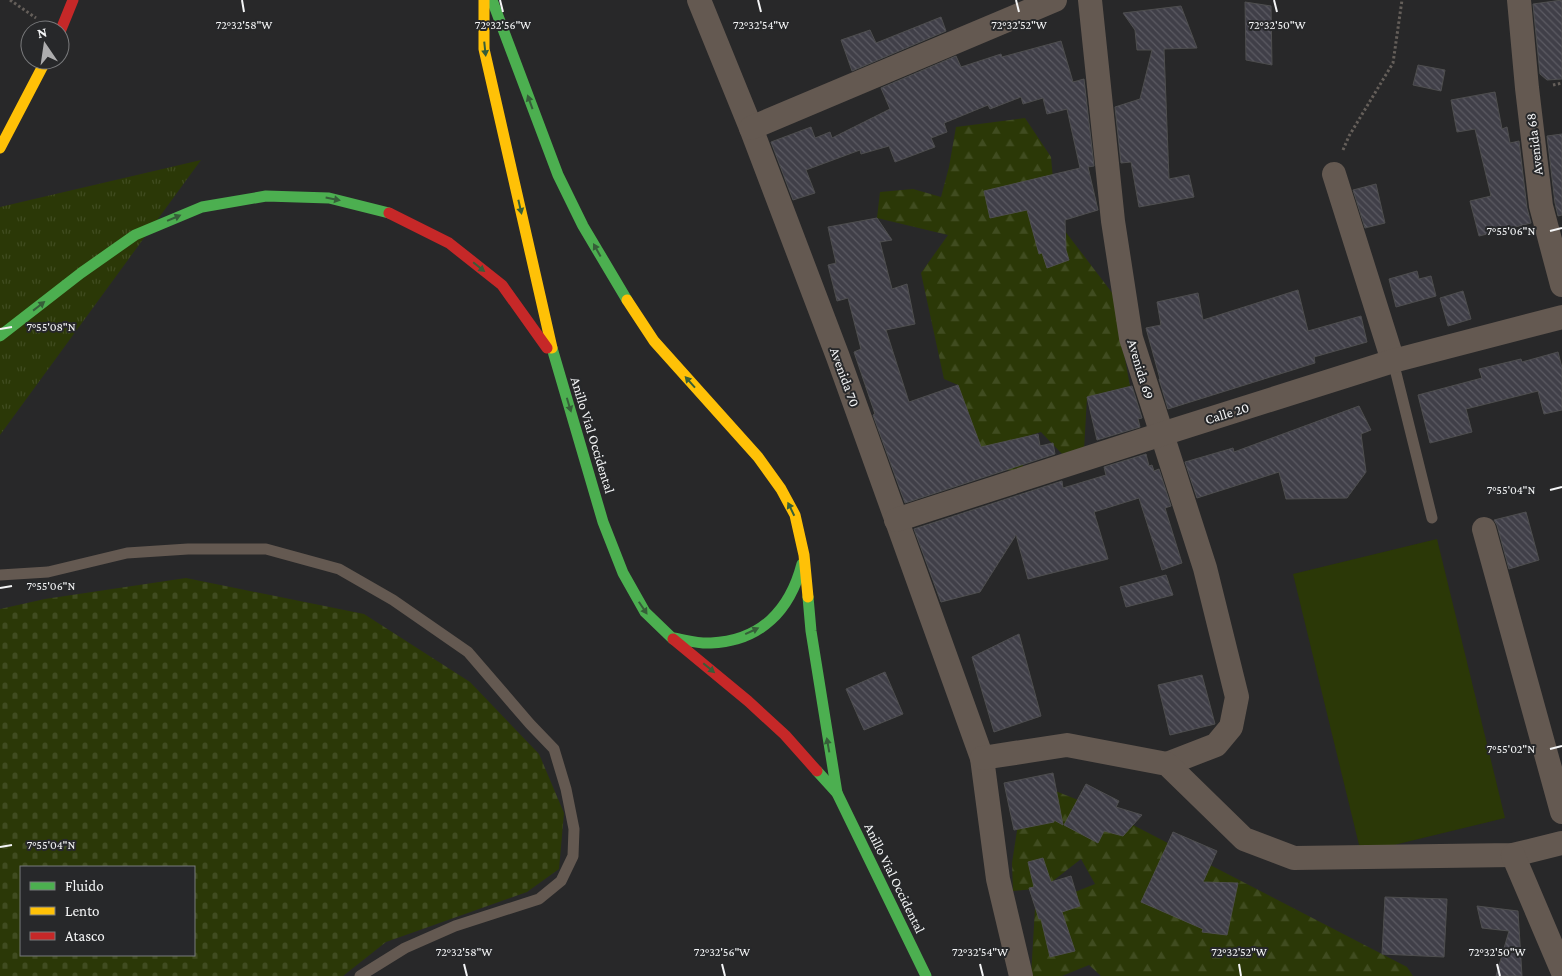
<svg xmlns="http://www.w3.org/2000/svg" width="1562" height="976" viewBox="0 0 1562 976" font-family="'Crimson Pro',serif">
<defs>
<pattern id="grass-tufts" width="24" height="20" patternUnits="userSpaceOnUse" patternTransform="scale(1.25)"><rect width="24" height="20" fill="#2b3807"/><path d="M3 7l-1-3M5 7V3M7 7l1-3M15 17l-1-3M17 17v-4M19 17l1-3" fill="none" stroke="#404c20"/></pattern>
<pattern id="forest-firs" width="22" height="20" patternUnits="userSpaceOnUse" patternTransform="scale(1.25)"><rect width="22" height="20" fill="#2b3807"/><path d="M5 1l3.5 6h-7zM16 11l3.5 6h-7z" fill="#404c20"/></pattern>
<pattern id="cemetery-stones" width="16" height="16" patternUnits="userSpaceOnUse" patternTransform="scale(1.25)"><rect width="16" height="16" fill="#2b3807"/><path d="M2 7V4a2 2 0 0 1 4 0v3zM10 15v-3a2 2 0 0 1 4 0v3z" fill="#404c20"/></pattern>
<pattern id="building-back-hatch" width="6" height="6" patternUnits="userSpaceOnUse" patternTransform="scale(1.25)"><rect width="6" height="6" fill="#403f48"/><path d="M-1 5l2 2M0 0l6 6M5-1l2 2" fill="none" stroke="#5c5b63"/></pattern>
</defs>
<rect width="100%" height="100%" fill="#282829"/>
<polygon fill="url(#grass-tufts)" points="201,160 0,435 0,207"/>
<g fill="url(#forest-firs)">
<polygon points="1025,118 1051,157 1054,190 1039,197 1113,294 1130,386 1087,397 1084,450 1063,455 1041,432 1017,439 1024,471 989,469 958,385 944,379 921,273 948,235 877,218 880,192 913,189 941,197 949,167 956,127"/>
<polygon points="1025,779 1106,811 1407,967 1413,976 1101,976 1089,965 1062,976 1031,976 1035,908 1095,884 1081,859 1044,888 1013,891 1012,863"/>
</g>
<path fill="url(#cemetery-stones)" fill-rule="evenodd" d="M186,578L364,614L470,682L539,754L564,813L559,869L527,892L386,942L343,976H0V609L45,599ZM21,867H194V955H21Z"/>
<polygon fill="#2b3807" points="1437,539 1505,818 1361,853 1293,574"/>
<g fill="url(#building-back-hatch)" stroke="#4e4e4f">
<polygon points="1562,0 1562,79 1547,80 1540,74 1533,4"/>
<polygon points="1245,2 1271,6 1272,65 1246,60"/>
<polygon points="1181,6 1197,48 1164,49 1169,179 1189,175 1194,197 1139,207 1131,162 1121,163 1115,107 1140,99 1152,50 1137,50 1135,30 1123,13"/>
<polygon points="941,17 946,31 852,71 841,40 870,30 876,43"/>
<polygon points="1061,41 1073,82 1084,79 1094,166 1088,167 1098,210 1065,220 1066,250 1069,260 1047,268 1042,253 1039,254 1027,210 990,218 984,191 1080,168 1067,109 1047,114 1043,98 1023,104 1021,97 990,109 988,105 944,123 947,132 931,138 935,147 895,162 889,146 861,154 860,150 806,170 815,193 793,200 771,142 811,127 815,138 830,132 832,138 890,109 881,88 956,56 961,67 1001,54 1002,57"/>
<polygon points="1418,65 1445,70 1441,91 1413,85"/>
<polygon points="1495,92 1502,129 1507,127 1510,143 1519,141 1527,208 1531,223 1479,236 1470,201 1491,196 1475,129 1457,132 1451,100"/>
<polygon points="1562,134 1562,215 1558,216 1555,203 1547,136"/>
<polygon points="1376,184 1385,223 1365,228 1353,190"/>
<polygon points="877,218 892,240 880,242 892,289 907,284 915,324 886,330 909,402 958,385 981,447 1038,434 1040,446 1053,443 1055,454 905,503 873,415 875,414 854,352 861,349 848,298 837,301 828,265 836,263 828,227"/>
<polygon points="1417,271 1419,279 1431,276 1436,296 1396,307 1389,279"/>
<polygon points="1298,290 1308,331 1361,316 1367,342 1314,357 1315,363 1168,409 1159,379 1160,379 1146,328 1161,325 1157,302 1198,293 1203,320"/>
<polygon points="1463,291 1471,319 1448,326 1440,298"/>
<polygon points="1558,352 1562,368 1562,410 1544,414 1538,391 1466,409 1472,432 1430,443 1418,395 1482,378 1479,369 1521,359 1522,362"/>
<polygon points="1132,386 1142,418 1138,419 1140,427 1097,440 1087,397"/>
<polygon points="1359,406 1371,430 1361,434 1366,472 1347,498 1286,499 1279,472 1197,498 1185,462 1233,448 1234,452"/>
<polygon points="1146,454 1149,466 1152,465 1154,471 1159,469 1171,506 1165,508 1182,563 1162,570 1139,498 1094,512 1108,559 1028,579 1016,535 980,592 941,602 914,529 1062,481 1063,488 1106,475 1104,467"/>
<polygon points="1526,512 1539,560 1509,569 1497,525 1494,520"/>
<polygon points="1166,575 1173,595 1126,607 1120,587"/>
<polygon points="1019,634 1041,716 994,732 972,657"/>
<polygon points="885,672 903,714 864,730 846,689"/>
<polygon points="1202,675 1215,724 1170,735 1158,685"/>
<polygon points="1053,773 1063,825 1054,820 1054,822 1014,830 1004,783"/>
<polygon points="1086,784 1119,801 1116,807 1142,815 1123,836 1104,831 1098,843 1064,825"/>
<polygon points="1173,832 1217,851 1203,882 1238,883 1227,935 1202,932 1203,929 1141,902"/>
<polygon points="1043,858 1051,882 1071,876 1080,906 1062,912 1075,951 1050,957 1041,919 1039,919 1029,888 1034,887 1028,862"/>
<polygon points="1385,897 1447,899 1444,957 1382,954"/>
<polygon points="1477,906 1518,911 1522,976 1496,976 1509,931 1482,928"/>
</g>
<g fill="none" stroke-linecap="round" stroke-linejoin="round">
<g stroke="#655f5a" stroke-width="3" stroke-dasharray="2.5 2.5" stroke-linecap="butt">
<polyline points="10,0 36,18"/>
<polyline points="1553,85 1562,83"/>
<polyline points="1343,150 1349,136 1393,63 1402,0"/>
</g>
<g stroke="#645951" stroke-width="11">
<polyline points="1393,361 1432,518"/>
<polyline points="0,575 48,572 127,553 188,549 266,549 339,569 393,600 468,652 530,724 554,749 566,789 574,829 573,856 561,881 539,899 455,926 405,948 360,976"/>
</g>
<g stroke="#645951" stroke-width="24">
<polyline points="699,0 751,128 838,357 982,758 998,879 1021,976"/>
<polyline points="1090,0 1113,221 1131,338 1205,568 1237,697 1231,727 1216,745 1167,764"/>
<polyline points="1519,0 1527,88 1541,206 1562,285"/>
<polyline points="751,128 1055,0"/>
<polyline points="1334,174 1393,361"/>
<polyline points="896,520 1162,434 1393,361 1562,317"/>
<polyline points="1484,529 1562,812"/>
<polyline points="982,758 1067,745 1167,764 1244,839 1294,858 1513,855 1562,843"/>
<polyline points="1513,855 1562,970"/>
</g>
<g stroke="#4caf50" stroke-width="11">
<polyline points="492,0 558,175 583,226 627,300"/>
<polyline points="0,336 81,273 135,235 202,207 266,196 329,198 389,213"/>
<polyline points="552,348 603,522 623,573 645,612 673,639"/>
<polyline points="808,597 811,631 837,793"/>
<path d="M673,638C686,640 698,644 711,643C761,641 790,610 802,564"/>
<polyline points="817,771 837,793 926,976"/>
</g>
<g stroke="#ffc107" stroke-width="11">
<polyline points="484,0 484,49 552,348"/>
<polyline points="0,148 46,60"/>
<polyline points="627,300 654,341 758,457 781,489 795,515 804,555 808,597"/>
</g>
<g stroke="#c62828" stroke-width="11">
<polyline points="60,32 73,0"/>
<polyline points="389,213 449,243 502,285 547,348"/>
<polyline points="673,639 748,701 785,735 817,771"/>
</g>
</g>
<defs><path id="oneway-solid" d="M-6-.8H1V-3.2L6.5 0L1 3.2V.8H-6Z" transform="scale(1.25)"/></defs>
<g fill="#365e39">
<use href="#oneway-solid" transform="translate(485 49) rotate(84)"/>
<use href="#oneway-solid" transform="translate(530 102) rotate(-110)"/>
<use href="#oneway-solid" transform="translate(333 199) rotate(11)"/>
<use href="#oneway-solid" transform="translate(520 207) rotate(77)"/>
<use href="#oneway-solid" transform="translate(174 218) rotate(-23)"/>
<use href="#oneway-solid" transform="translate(597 250) rotate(-119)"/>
<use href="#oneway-solid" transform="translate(479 267) rotate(39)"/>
<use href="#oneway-solid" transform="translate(39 306) rotate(-38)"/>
<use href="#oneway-solid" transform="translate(690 382) rotate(-132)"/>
<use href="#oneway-solid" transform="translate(569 405) rotate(73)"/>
<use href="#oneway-solid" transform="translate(791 509) rotate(-116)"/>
<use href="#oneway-solid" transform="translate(643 608) rotate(56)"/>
<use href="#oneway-solid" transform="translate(752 631) rotate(-25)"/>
<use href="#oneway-solid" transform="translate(709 668) rotate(40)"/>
<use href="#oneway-solid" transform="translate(828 745) rotate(-100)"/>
</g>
<path fill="none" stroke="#f4f5f6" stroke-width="2" d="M242,0L244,12M500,0L503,12M758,0L761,12M1016,0L1019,12M1274,0L1277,12M1550,231L1562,228M0,329L12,327M1550,490L1562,487M0,588L12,586M1550,749L1562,746M0,847L12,845M464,964L467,976M722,964L725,976M980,964L983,976M1239,964L1241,976M1497,964L1500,976"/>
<g text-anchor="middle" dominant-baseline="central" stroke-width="4" stroke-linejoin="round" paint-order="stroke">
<g font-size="14" fill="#f4f5f6" stroke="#27282a">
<text transform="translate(1534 144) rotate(-97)">Avenida 68</text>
<text transform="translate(1141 369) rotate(73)">Avenida 69</text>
<text transform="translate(845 377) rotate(70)">Avenida 70</text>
<text transform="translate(1227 413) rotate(-17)">Calle 20</text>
<text transform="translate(593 435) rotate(73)">Anillo Vial Occidental</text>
<text transform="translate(895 878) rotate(64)">Anillo Vial Occidental</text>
</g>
</g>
<g font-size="12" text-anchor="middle" fill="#f4f5f6" stroke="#27282a" stroke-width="4" stroke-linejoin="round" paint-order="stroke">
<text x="244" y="29">72°32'58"W</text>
<text x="503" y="29">72°32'56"W</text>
<text x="761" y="29">72°32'54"W</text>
<text x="1019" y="29">72°32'52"W</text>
<text x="1277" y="29">72°32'50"W</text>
<text x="1511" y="235">7°55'06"N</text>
<text x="51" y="331">7°55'08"N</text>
<text x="1511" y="494">7°55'04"N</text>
<text x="51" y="590">7°55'06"N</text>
<text x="1511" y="753">7°55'02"N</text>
<text x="51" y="849">7°55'04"N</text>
<text x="464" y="956">72°32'58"W</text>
<text x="722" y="956">72°32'56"W</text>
<text x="980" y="956">72°32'54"W</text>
<text x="1239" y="956">72°32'52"W</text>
<text x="1497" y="956">72°32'50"W</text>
</g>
<rect x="20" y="866" width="175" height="90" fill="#27282a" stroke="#797a7c"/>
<rect x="30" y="882" width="25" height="8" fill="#4caf50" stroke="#797a7c"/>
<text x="65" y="891" font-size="15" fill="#f4f5f6">Fluido</text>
<rect x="30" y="907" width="25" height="8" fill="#ffc107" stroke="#797a7c"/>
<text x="65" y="916" font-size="15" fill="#f4f5f6">Lento</text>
<rect x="30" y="932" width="25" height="8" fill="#c62828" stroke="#797a7c"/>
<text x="65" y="941" font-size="15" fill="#f4f5f6">Atasco</text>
<g transform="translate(45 45) rotate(347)"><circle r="24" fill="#27282a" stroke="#797a7c"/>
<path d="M0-4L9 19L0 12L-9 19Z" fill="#adadae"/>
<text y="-8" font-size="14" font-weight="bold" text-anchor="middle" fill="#f4f5f6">N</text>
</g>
</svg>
